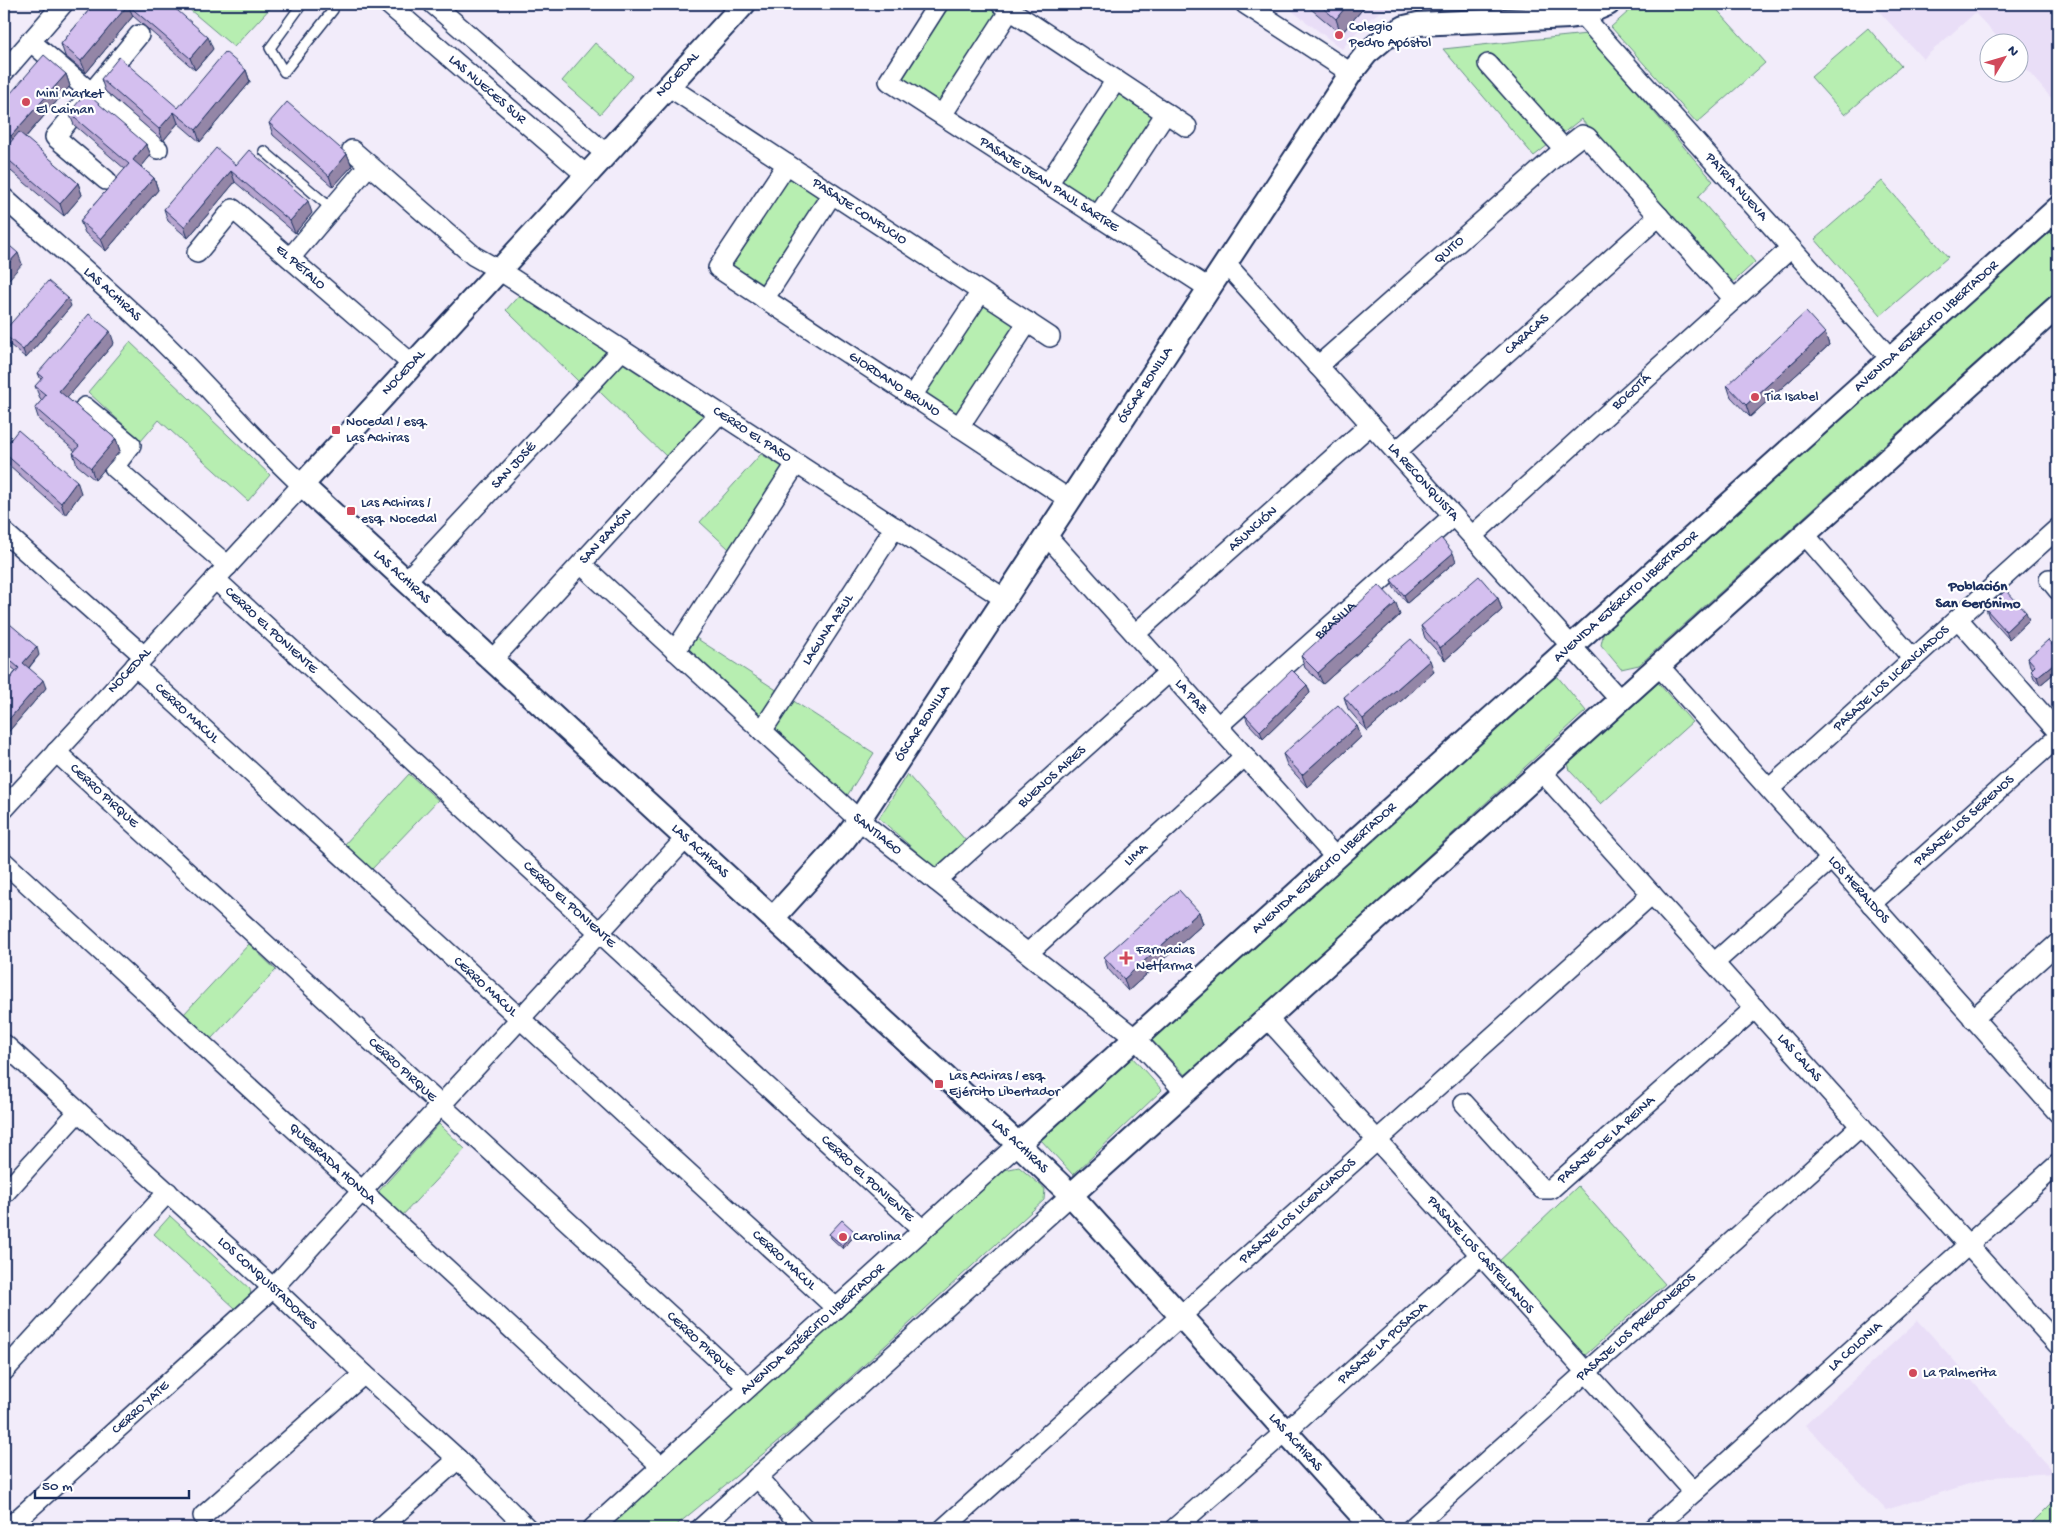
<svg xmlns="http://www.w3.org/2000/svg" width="2062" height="1532" viewBox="0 0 2062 1532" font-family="'Gochi Hand',sans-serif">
<rect width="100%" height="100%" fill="#f2ecfa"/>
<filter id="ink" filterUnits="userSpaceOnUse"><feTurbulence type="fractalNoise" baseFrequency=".02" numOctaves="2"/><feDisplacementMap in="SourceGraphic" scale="10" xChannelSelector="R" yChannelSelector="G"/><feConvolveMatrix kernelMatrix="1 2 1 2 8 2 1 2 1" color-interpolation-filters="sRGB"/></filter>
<g filter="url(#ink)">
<g fill="#e9def7">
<polygon points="1283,4 1408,4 1382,11 1365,22 1342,49"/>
<polygon points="1878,4 2058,4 2058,106 2020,62 2020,42 2002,42 1975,13 1923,59 1875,7"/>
<polygon points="1918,1320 2054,1473 1991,1477 1886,1510 1805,1425"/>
</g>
<g fill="#b7eeb1" stroke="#698e88">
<polygon points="183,4 274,4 234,47"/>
<polygon points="944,4 989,4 995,8 996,18 943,100 934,103 897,78"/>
<polygon points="1637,4 1712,4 1765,63 1697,123 1611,27"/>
<polygon points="1868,28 1901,66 1845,115 1811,77"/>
<polygon points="1587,34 1713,181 1698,197 1755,262 1729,286 1581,119 1534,156 1443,49"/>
<polygon points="595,43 633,76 600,114 562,81"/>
<polygon points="1118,89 1158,114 1098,208 1060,181"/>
<polygon points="789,177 819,197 760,289 729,271"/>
<polygon points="1882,181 1948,257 1881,315 1815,239"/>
<polygon points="2058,221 2058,289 1639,665 1621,669 1601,645 1605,626"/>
<polygon points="521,293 606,351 579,382 506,310"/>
<polygon points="988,304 1012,321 1013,327 958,412 953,414 927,398 926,388 981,306"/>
<polygon points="130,342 270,475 248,501 159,420 141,441 88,392"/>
<polygon points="622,363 706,417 668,458 599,391"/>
<polygon points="761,454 784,468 729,549 700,522"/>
<polygon points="696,638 874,753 845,799 687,653"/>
<polygon points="1557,676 1586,711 1187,1077 1150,1038"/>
<polygon points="1654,678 1692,722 1601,804 1570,771 1567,759"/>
<polygon points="409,774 438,800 372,869 344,845"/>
<polygon points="907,774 967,842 937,870 879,818"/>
<polygon points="249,944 276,970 211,1039 183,1015"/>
<polygon points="1132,1057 1162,1090 1073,1175 1041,1140"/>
<polygon points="439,1124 465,1149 400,1218 380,1203 379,1191"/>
<polygon points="1019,1167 1045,1189 1044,1200 803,1421 673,1528 606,1528 1004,1170"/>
<polygon points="1578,1186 1665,1284 1582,1358 1496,1264"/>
<polygon points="170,1216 250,1289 251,1295 235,1308 154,1234"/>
<polygon points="2058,1497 2058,1528 2027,1528"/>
</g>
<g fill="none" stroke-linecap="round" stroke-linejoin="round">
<defs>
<g id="service">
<polyline points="302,4 270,48 284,72 333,10 327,4"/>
<polyline points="264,151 332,209"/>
</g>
<g id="minor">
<path id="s1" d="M388,4L586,175"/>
<polyline points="433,4 606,154"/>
<path id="s2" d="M938,4L889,81L1210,289"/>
<polyline points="1001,4 1187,127"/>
<polyline points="1245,4 1351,73"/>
<path id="s3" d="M1582,15L1891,359"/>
<polyline points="30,41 158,149"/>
<polyline points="1488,64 1564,149"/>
<polyline points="4,72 63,4"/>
<path id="s4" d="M668,86L1050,337"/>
<polyline points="942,115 1010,10"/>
<path id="s5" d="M352,150L474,256L499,270L1005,599"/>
<path id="s6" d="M787,164L718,268L1070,500"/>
<polyline points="106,180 55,137 139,35"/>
<polyline points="1048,184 1116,80"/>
<path id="s7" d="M4,198C58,247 115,294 167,346C213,391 254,441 302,485L4,809"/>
<polyline points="1098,216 1166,113"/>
<path id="s8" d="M197,253L233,209L412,364"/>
<polyline points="290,258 369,165"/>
<path id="s9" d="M1226,264L1620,700"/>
<polyline points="764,299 832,194"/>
<path id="s10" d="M1318,366L1564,149L1582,135L1587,137L1734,299"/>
<polyline points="912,396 981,292"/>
<polyline points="85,407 131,445 114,467 228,566"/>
<polyline points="959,427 1028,322"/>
<path id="s11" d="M1396,452L1659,216"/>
<polyline points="4,532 144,656"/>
<polyline points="1805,535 1913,659"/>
<path id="s12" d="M1047,536L1336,858"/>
<path id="s13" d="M1472,536L1791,248"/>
<path id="s14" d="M581,564L859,820L1136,1039L1185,1092"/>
<path id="s15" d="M215,579L923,1230"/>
<polyline points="2049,579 2058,590"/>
<path id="s16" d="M406,581L622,350"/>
<polyline points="1958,619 2058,732"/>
<path id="s17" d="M1135,634L1371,424"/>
<polyline points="675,651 796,464"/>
<path id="s18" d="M492,660L719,414"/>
<path id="s19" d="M135,666L836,1308"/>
<path id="s20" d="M1659,666L2058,1113"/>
<path id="s21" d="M1218,726L1453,516"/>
<path id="s22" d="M762,731L895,527"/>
<path id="s23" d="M56,752L748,1387"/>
<path id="s24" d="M1541,771L2058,1345"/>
<path id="s25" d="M1769,789L2058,528"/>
<path id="s26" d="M4,862L661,1466"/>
<path id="s27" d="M936,881L1169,672"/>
<path id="s28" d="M1871,904L2058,737"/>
<path id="s29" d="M1028,953L1245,756"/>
<polyline points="1714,963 1831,859"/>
<path id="s30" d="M1267,1018L1694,1492"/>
<polyline points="1973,1019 2058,943"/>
<path id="s31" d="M4,1044L273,1288L364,1374L458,1459L527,1528"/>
<path id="s32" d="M1464,1103L1538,1185L1542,1189H1551L1755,1008"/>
<polyline points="4,1194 78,1112"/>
<polyline points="4,1371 168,1192"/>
<polyline points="757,1477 803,1528"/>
<polyline points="203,1516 364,1374"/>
<path id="s33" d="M8,1528L273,1288L686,838"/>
<polyline points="380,1528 458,1459"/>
<path id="s34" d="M593,1528L1018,1144"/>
<polyline points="701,1528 1071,1195"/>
<path id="s35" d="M944,1528L1652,894"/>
<path id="s36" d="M1175,1528L1285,1432L1480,1255"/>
<path id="s37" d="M1412,1528L1861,1126"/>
<path id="s38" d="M1654,1528L2058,1164"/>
</g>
<g id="tertiary">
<path id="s39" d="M744,4L302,485L1018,1144L1071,1195L1373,1528"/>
<path id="s40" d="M773,918L844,840L859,820L1351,73L1367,53L1385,38L1405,27L1418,24L1569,17L1582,15L1608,4"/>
<path id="s41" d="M1018,1144L2058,208"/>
<polyline points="1071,1195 2058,306"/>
</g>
</defs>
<use href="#service" stroke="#1b2f5e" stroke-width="12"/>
<use href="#minor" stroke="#1b2f5e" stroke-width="22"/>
<use href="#tertiary" stroke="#1b2f5e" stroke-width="26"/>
<use href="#service" stroke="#fff" stroke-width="9"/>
<use href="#minor" stroke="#fff" stroke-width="19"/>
<use href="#tertiary" stroke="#fff" stroke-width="22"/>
</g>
<g fill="#b6a4ce" stroke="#1b2f5e">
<polygon points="94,4 170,4 213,49 195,70 133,16 86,73 65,56 61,44"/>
<polygon points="1305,4 1367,4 1341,34"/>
<polygon points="246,70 250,82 200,142 178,123 163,141 105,91 101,79 178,108"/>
<polygon points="66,74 70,86 25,138 78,183 82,195 64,216 5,166 4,162 4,156 10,143 4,138 4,101"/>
<polygon points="69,113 146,144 151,155 141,167 154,178 158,190 106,251 85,233 80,221 125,169 74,125"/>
<polygon points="269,123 347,154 352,166 333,187 273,135"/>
<polygon points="236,165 312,213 295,233 235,182 188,238 168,221 164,209"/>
<polygon points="71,306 26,358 5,341 4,342 4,329 5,330"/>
<polygon points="1825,333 1829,345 1750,417 1731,397 1727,385"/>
<polygon points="114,343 67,398 116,439 120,451 95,480 77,465 73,453 75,451 39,420 35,408 42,400 40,398 35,386 41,380 38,373"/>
<polygon points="4,448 81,493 65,515 9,465 4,471"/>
<polygon points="1456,561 1407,603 1394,588 1391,580"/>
<polygon points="1498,598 1502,610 1445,660 1425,638 1421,626"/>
<polygon points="1986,609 2029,620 2009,639 1989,617"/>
<polygon points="1400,615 1323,684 1305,668 1301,656"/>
<polygon points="4,619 39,655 29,668 46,688 4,737 4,686 16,671 4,661"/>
<polygon points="2058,645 2058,670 2040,685 2034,678 2031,670 2033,668 2030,666 2028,658 2055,648"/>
<polygon points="1434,672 1367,731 1348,709 1344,697"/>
<polygon points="1307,685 1310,693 1263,739 1248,723 1245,715"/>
<polygon points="1357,726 1361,737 1307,787 1287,765 1283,754"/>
<polygon points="1199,912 1203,924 1128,991 1108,969 1104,957"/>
<polygon points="854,1231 855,1235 843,1249 831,1238 829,1234"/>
</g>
<g fill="#9486a7" stroke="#1b2f5e">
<polygon points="1348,4 1367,4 1341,34 1336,19"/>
<polygon points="128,5 133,16 86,73 81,61"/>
<polygon points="208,37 213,49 195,70 190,58"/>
<polygon points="246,70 250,82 200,142 196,130"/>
<polygon points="66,74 70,86 16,148 11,136"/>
<polygon points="174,112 178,123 163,141 159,129"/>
<polygon points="146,144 151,155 137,172 133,160"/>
<polygon points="347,154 352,166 333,187 329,176"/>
<polygon points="231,171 235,182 188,238 184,227"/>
<polygon points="154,178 158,190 106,251 101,239"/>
<polygon points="78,183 82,195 64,216 60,204"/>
<polygon points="308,201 312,213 295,233 290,221"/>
<polygon points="18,253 22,264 4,285 4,268"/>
<polygon points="68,298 71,306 26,358 23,350"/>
<polygon points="110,331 114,343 63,403 59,391"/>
<polygon points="1825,333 1829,345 1750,417 1746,405"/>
<polygon points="116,439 120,451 95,480 91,468"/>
<polygon points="4,453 9,465 4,471"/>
<polygon points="77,481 81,493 65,515 61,503"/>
<polygon points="1453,553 1456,561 1407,603 1404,595"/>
<polygon points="1498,598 1502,610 1445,660 1440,648"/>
<polygon points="1396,603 1400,615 1323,684 1318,673"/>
<polygon points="2026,612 2029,620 2009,639 2006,631"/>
<polygon points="37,647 39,655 26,671 23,663"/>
<polygon points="1430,660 1434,672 1367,731 1363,719"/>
<polygon points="2058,660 2058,670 2040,685 2037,677"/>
<polygon points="43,680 46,688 4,737 4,725"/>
<polygon points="1307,685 1310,693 1263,739 1260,731"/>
<polygon points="1357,726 1361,737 1307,787 1302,775"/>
<polygon points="1199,912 1203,924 1128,991 1124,979"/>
<polygon points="854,1231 855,1235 843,1249 842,1245"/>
</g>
<g fill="#d4bfef" stroke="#1b2f5e">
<polygon points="94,4 170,4 208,37 190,58 128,5 81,61 61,44"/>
<polygon points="1318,4 1348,4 1336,19"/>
<polygon points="225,52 246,70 196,130 174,112 159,129 101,79 119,57 178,108"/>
<polygon points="44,55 66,74 11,136 4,130 4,101"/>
<polygon points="86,93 146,144 133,160 154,178 101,239 80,221 129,164 69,113"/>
<polygon points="287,102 347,154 329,176 269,123"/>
<polygon points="19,132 78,183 60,204 4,156 4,150"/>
<polygon points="216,148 236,165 249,150 308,201 290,221 231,171 184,227 164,209"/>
<polygon points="4,241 18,253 4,268"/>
<polygon points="48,281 68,298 23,350 4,334 4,329 5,330"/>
<polygon points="1806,312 1825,333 1746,405 1727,385"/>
<polygon points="89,314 110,331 59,391 116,439 91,468 73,453 79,446 35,408 46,395 35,386 43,377 38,373"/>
<polygon points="18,430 77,481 61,503 4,453 4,454 4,448"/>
<polygon points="1441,538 1453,553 1404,595 1391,580"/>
<polygon points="1479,576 1498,598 1440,648 1421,626"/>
<polygon points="1379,585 1396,603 1318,673 1301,656"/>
<polygon points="2006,590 2026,612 2006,631 1986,609"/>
<polygon points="4,619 37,647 23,663 43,680 4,725 4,686 19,668 4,655"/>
<polygon points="1411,639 1430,660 1363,719 1344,697"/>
<polygon points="2048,640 2055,648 2058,645 2058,660 2037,677 2031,670 2035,666 2028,658"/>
<polygon points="1292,670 1307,685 1260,731 1245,715"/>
<polygon points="1338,705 1357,726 1302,775 1283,754"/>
<polygon points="1179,890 1199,912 1124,979 1104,957"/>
<polygon points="842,1220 854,1231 842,1245 829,1234"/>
</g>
</g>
<g fill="#d1495b" stroke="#fff" stroke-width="2">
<circle cx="1339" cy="35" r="5"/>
<circle cx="26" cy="102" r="5"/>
<circle cx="1755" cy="397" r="5"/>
<rect x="331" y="425" width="10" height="10" rx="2.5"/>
<rect x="346" y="506" width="10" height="10" rx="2.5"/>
<path d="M1123.5 950.5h5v5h5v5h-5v5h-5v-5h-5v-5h5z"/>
<rect x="934" y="1079" width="10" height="10" rx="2.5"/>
<circle cx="843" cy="1237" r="5"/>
<circle cx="1913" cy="1373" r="5"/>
</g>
<g text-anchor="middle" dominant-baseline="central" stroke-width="4.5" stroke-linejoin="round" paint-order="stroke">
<g font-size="14" fill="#1b2f5e" stroke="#fff" text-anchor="start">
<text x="1349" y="27">Colegio<tspan x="1349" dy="16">Pedro Apóstol</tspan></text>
<text x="36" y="94">Mini Market<tspan x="36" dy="16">El Caiman</tspan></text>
<text x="1765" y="397">Tia Isabel</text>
<text x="346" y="422">Nocedal / esq.<tspan x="346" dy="16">Las Achiras</tspan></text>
<text x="361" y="503">Las Achiras /<tspan x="361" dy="16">esq. Nocedal</tspan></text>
<text x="1136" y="950">Farmacias<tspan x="1136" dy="16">Netfarma</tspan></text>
<text x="949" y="1076">Las Achiras / esq.<tspan x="949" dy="16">Ejército Libertador</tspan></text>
<text x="853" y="1237">Carolina</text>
<text x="1923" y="1373">La Palmerita</text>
</g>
<g font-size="14" fill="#1b2f5e" stroke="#fff">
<text transform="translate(678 75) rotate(-47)">NOCEDAL</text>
<text stroke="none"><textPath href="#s1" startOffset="131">LAS NUECES SUR</textPath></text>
<text stroke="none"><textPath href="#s2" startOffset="282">PASAJE JEAN PAUL SARTRE</textPath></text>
<text stroke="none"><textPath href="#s3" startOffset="231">PATRIA NUEVA</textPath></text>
<text stroke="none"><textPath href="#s4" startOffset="229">PASAJE CONFUCIO</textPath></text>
<text stroke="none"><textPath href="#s10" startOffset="175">QUITO</textPath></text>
<text stroke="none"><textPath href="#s8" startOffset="146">EL PÉTALO</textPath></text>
<text stroke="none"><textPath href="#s7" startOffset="145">LAS ACHIRAS</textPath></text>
<text stroke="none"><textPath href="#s41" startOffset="1222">AVENIDA EJÉRCITO LIBERTADOR</textPath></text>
<text stroke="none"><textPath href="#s11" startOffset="176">CARACAS</textPath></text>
<text transform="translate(404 373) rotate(-47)">NOCEDAL</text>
<text stroke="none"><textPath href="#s6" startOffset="336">GIORDANO BRUNO</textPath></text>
<text stroke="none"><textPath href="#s40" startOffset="651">ÓSCAR BONILLA</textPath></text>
<text stroke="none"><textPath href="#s13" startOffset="215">BOGOTÁ</textPath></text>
<text stroke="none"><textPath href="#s5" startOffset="492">CERRO EL PASO</textPath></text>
<text stroke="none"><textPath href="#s16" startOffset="158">SAN JOSÉ</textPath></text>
<text stroke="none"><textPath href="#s9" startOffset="294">LA RECONQUISTA</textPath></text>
<text stroke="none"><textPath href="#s17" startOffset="158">ASUNCIÓN</textPath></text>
<text stroke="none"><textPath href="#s18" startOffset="168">SAN RAMÓN</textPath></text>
<text stroke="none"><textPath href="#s39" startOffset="789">LAS ACHIRAS</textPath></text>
<text stroke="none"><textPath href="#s41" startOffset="818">AVENIDA EJÉRCITO LIBERTADOR</textPath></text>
<text stroke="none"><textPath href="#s21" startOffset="158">BRASILIA</textPath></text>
<text stroke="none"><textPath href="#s22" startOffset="121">LAGUNA AZUL</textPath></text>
<text stroke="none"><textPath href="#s15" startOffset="76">CERRO EL PONIENTE</textPath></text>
<text transform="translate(130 671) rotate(-47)">NOCEDAL</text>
<text stroke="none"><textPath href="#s25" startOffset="165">PASAJE LOS LICENCIADOS</textPath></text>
<text stroke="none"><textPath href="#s12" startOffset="216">LA PAZ</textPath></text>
<text stroke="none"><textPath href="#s19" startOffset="70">CERRO MACUL</textPath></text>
<text stroke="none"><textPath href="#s40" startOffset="246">ÓSCAR BONILLA</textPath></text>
<text stroke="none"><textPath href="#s27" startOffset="156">BUENOS AIRES</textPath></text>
<text stroke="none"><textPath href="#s23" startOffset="65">CERRO PIRQUE</textPath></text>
<text stroke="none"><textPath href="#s28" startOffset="125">PASAJE LOS SERENOS</textPath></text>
<text stroke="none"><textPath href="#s14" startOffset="401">SANTIAGO</textPath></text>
<text stroke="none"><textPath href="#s39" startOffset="1194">LAS ACHIRAS</textPath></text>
<text stroke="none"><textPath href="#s29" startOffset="146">LIMA</textPath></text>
<text stroke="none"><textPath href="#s41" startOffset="412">AVENIDA EJÉRCITO LIBERTADOR</textPath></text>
<text stroke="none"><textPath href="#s20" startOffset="300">LOS HERALDOS</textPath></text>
<text stroke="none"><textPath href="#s15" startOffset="481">CERRO EL PONIENTE</textPath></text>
<text stroke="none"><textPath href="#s19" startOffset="475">CERRO MACUL</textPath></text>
<text stroke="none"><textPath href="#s24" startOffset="386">LAS CALAS</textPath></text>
<text stroke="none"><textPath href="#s23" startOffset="470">CERRO PIRQUE</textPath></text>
<text stroke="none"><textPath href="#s32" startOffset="199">PASAJE DE LA REINA</textPath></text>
<text stroke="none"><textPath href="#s39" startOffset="1629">LAS ACHIRAS</textPath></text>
<text stroke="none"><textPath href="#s26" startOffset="446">QUEBRADA HONDA</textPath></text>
<text stroke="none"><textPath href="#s15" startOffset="886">CERRO EL PONIENTE</textPath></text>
<text stroke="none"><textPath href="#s35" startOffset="475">PASAJE LOS LICENCIADOS</textPath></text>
<text stroke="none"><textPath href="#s30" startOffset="319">PASAJE LOS CASTELLANOS</textPath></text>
<text stroke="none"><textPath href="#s19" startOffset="880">CERRO MACUL</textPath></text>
<text stroke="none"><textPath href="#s31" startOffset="356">LOS CONQUISTADORES</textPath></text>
<text stroke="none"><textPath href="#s37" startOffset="301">PASAJE LOS PREGONEROS</textPath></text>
<text stroke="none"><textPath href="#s34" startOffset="296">AVENIDA EJÉRCITO LIBERTADOR</textPath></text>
<text stroke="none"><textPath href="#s36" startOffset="278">PASAJE LA POSADA</textPath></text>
<text stroke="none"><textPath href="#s23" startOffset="875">CERRO PIRQUE</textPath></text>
<text stroke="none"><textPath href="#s38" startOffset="271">LA COLONIA</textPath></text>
<text stroke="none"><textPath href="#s33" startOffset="179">CERRO YATE</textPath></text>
<text stroke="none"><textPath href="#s39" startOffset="2034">LAS ACHIRAS</textPath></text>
</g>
<g font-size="15" font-weight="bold" fill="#1b2f5e" stroke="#fff">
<text x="1978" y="587">Población<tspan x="1978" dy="17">San Gerónimo</tspan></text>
</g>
</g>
<rect width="2062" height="1532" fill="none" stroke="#fff" stroke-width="20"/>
<rect x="10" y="10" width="2042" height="1512" fill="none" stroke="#1b2f5e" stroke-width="2" filter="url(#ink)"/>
<g transform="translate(2004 58) rotate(52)"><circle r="24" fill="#ffffff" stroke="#a4acbf"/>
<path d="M0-4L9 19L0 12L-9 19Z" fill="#d1495b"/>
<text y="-8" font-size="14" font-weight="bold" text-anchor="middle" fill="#1b2f5e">N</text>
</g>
<path d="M35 1490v8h154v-8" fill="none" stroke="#1b2f5e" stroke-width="2.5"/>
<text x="42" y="1490" font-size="15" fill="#1b2f5e" stroke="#ffffff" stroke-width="4" paint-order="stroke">50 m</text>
</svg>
